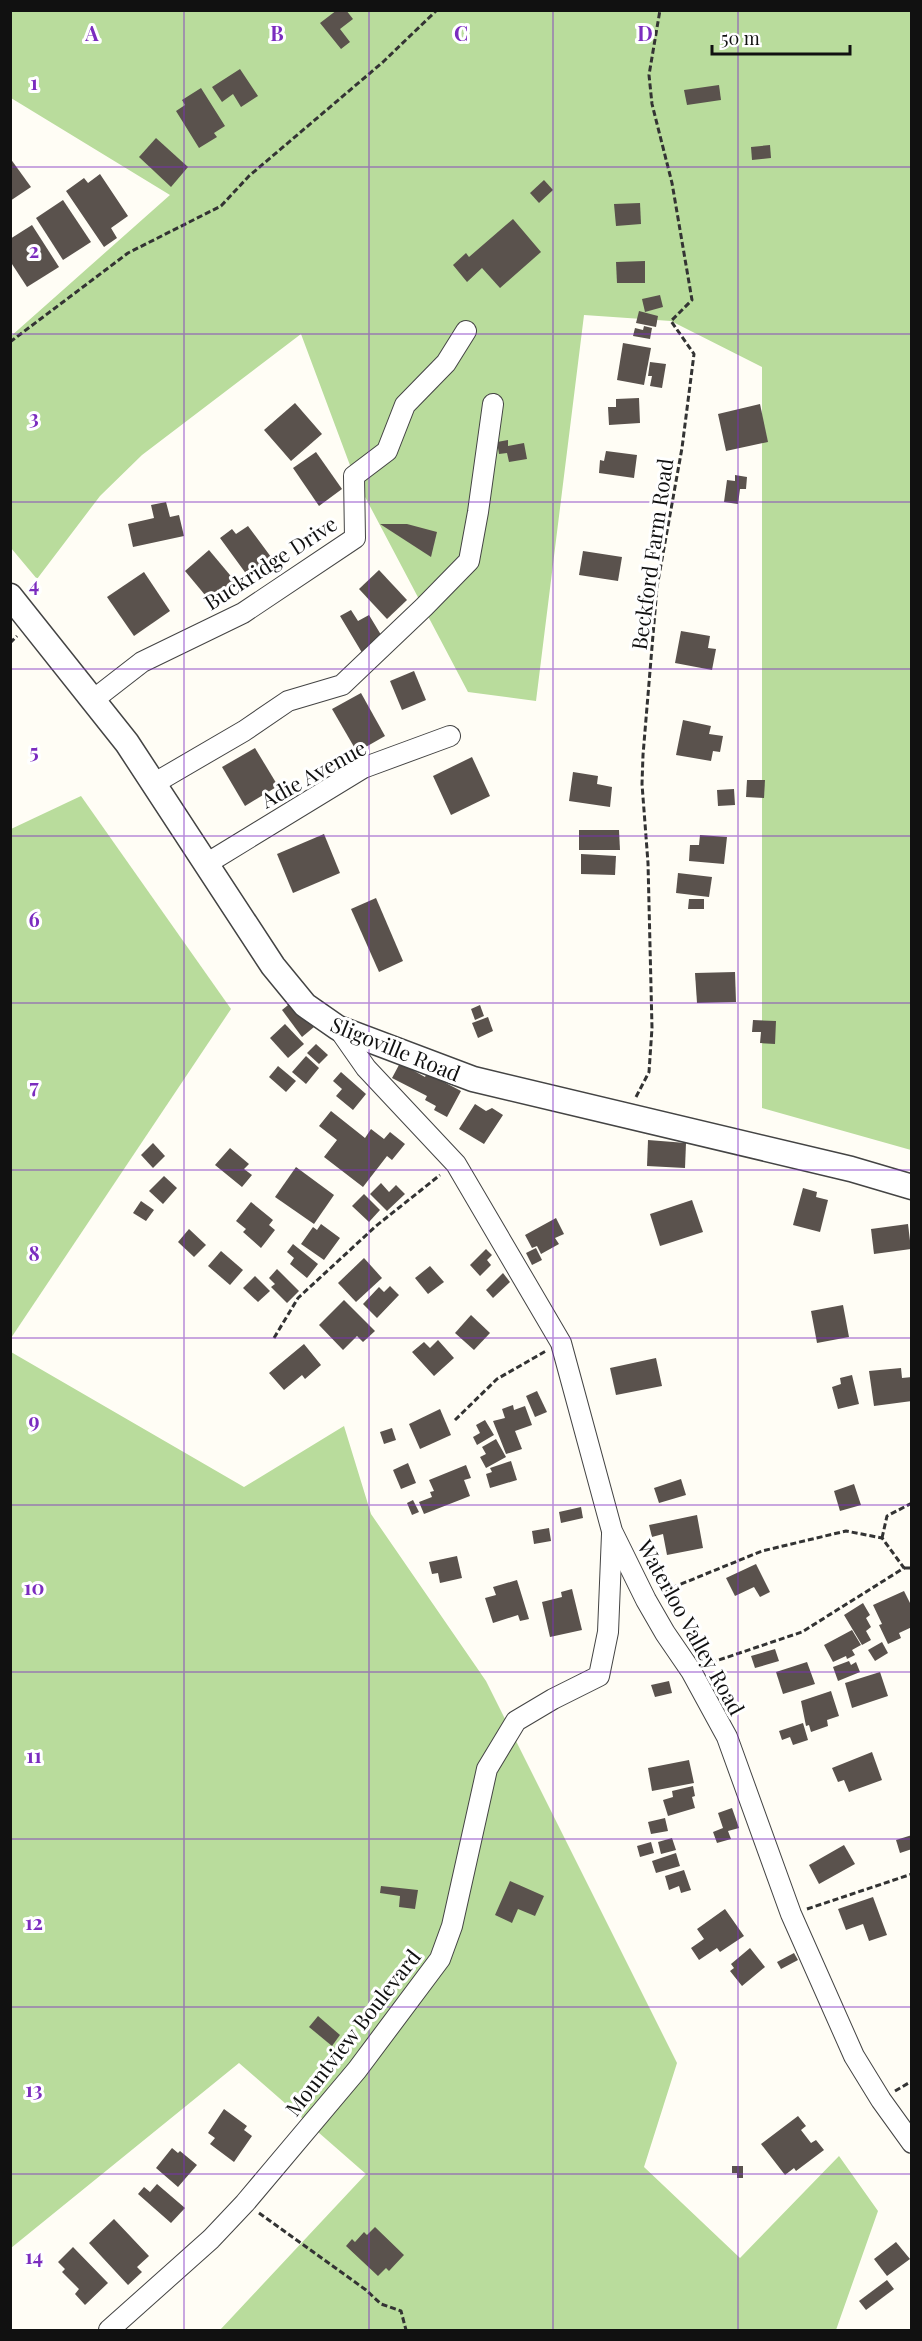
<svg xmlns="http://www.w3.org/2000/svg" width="922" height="2341" viewBox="0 0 922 2341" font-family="'Playfair Display',serif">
<rect width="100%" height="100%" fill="#fffdf5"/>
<g fill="#b9dc9c">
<polygon points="11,11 911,11 911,1150 762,1108 762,367 671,321 584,315 536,701 468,692 354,476 301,334 142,455 100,496 37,579 11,548 10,337 170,195 11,98"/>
<polygon points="81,796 231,1009 11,1338 11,829"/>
<polygon points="11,1352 244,1487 344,1426 371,1514 486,1681 677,2063 644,2167 740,2258 839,2156 878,2211 836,2330 220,2330 366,2174 239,2063 11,2248"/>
</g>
<g fill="#5a524d">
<polygon points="337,10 346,10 353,19 340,29 350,42 341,49 320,23"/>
<polygon points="240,69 258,96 241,107 233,94 222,102 212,87"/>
<polygon points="719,85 721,100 687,105 684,90"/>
<polygon points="201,88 225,126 214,133 217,137 199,148 176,111 185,105 182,100"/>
<polygon points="156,138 188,167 171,187 139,157"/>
<polygon points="770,145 771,158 752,160 751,147"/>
<polygon points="10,158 31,187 10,201"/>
<polygon points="100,174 128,216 111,228 117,238 104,247 66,191 84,178 88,183"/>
<polygon points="544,180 553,190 539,203 530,193"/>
<polygon points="63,200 91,242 63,260 36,218"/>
<polygon points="640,203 641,224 616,226 614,204"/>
<polygon points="513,219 541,252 500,288 482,268 467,282 453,265 466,253 469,257"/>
<polygon points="32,225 59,267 27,287 10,261 10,239"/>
<polygon points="645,261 645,283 617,283 616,262"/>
<polygon points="660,295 663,307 645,312 642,299"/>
<polygon points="639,311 658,316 656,327 636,323"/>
<polygon points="644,326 652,328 650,339 633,336 635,328 643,330"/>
<polygon points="623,343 651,348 644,385 617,380"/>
<polygon points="650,362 666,364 662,388 650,386 652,376 648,376"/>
<polygon points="639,398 640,423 609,425 608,407 616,407 616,399"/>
<polygon points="295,403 322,434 291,461 264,430"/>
<polygon points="760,404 768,442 726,451 718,414"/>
<polygon points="508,440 508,446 524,443 527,459 509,462 507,453 499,454 497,442"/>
<polygon points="606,451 637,455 634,478 599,473 600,460 604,461"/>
<polygon points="316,452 342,489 319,506 293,468"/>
<polygon points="735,475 747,477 746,489 740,489 738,504 724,502 727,480 735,481"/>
<polygon points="166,502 170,517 179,515 184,536 133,547 128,524 154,518 151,505"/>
<polygon points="380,524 407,524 437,532 431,557"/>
<polygon points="248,526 271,557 247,575 220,538 232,529 236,534"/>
<polygon points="209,550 235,581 210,601 185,571"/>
<polygon points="583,551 622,557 618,581 579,575"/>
<polygon points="379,570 407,600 387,619 359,589"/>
<polygon points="144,572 170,611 134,636 107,597"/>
<polygon points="351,610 358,621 369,615 389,648 367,661 340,616"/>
<polygon points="681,631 710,636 708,648 716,649 712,670 675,663"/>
<polygon points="414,671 426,700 402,710 390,681"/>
<polygon points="361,693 385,736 357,752 332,709"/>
<polygon points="683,720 711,726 709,734 723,736 720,752 713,751 711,761 676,755"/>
<polygon points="255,748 278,786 245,806 222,767"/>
<polygon points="472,757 490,796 451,815 433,776"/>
<polygon points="573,772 598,776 597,784 612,787 610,807 569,801"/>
<polygon points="747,780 765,780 764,798 746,797"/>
<polygon points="734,789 735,805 718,806 717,790"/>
<polygon points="579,830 619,830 620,850 579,850"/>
<polygon points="324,834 340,873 293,893 277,854"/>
<polygon points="700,835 727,837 724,864 689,861 690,845 699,845"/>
<polygon points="581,854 616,856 615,875 581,874"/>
<polygon points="678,873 712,877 709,897 676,893"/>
<polygon points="376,898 403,961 379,972 351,909"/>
<polygon points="689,899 704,899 704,909 688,909"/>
<polygon points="735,972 736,1002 697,1003 695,973"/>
<polygon points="293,1001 314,1027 302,1037 282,1010"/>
<polygon points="480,1005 484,1016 475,1020 471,1009"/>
<polygon points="488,1017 493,1031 478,1038 472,1023"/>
<polygon points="753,1020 776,1021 775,1044 760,1043 761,1032 752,1032"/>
<polygon points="285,1024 304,1044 288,1058 270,1038"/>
<polygon points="316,1044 328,1055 319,1064 307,1053"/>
<polygon points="306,1056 319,1068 306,1084 292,1072"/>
<polygon points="400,1063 425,1077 427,1073 461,1091 447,1117 434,1110 436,1106 425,1100 427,1096 392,1078"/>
<polygon points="278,1066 296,1081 286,1092 269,1077"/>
<polygon points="341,1072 366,1094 353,1110 336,1096 342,1089 333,1081"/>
<polygon points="475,1104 486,1111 492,1108 503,1115 484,1144 459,1129"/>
<polygon points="331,1111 365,1138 371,1129 384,1139 390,1132 405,1144 392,1160 387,1156 363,1187 324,1157 337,1140 319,1126"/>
<polygon points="648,1140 686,1143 685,1168 647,1166"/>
<polygon points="153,1143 165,1156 153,1168 141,1155"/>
<polygon points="230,1148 249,1164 244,1169 252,1175 242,1187 215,1165"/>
<polygon points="296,1167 334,1195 314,1224 275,1197"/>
<polygon points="164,1176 177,1188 163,1204 149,1191"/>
<polygon points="381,1183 389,1192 396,1185 405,1194 387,1211 370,1194"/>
<polygon points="803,1188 817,1192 816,1197 828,1200 820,1232 793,1225"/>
<polygon points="364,1194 380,1210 369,1222 352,1206"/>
<polygon points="692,1200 703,1232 660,1246 650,1214"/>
<polygon points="141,1201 154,1210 146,1221 133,1213"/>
<polygon points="251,1202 273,1220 269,1225 275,1230 261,1248 243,1232 246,1229 236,1221"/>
<polygon points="556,1218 564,1234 555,1238 559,1244 541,1254 537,1246 532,1248 525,1235"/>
<polygon points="321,1224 340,1238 324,1260 301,1244 313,1227 317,1230"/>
<polygon points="908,1224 911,1249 874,1254 871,1229"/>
<polygon points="189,1229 206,1245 194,1257 178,1242"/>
<polygon points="293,1244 318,1264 307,1278 290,1264 294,1258 287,1252"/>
<polygon points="536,1248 542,1260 532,1265 526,1253"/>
<polygon points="486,1249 492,1255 487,1260 491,1265 480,1276 470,1265"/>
<polygon points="221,1251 243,1270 230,1285 208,1266"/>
<polygon points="364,1258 382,1278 356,1302 338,1283"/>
<polygon points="430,1266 444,1282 428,1294 415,1278"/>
<polygon points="277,1269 299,1291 287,1303 271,1287 275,1284 269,1278"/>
<polygon points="503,1273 510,1282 493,1298 486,1290"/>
<polygon points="255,1276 270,1291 258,1302 243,1288"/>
<polygon points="390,1286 399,1295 377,1318 363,1304 379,1287 384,1292"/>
<polygon points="344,1300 375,1331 363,1342 357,1336 343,1350 319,1325"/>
<polygon points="843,1305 849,1337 817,1343 811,1311"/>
<polygon points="471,1315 490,1333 474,1350 455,1333"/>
<polygon points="438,1340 454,1358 434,1376 412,1352 424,1342 430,1348"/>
<polygon points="304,1344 321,1365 305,1379 302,1375 284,1390 269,1373"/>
<polygon points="656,1358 662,1386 616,1395 610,1368"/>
<polygon points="901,1368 902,1378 912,1377 912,1401 874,1406 869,1371"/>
<polygon points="852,1375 859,1404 838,1409 832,1387 841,1384 840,1378"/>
<polygon points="537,1391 547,1412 535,1417 526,1396"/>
<polygon points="513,1405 514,1410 525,1406 532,1425 515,1431 522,1449 506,1454 493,1421 505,1418 502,1409"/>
<polygon points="440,1409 451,1435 420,1449 409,1424"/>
<polygon points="485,1420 494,1435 477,1445 473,1437 480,1433 476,1425"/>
<polygon points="392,1428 396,1440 384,1444 380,1432"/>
<polygon points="496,1439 506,1457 486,1468 480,1457 486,1454 482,1447"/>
<polygon points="511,1461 517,1480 490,1488 486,1474 492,1472 490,1468"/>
<polygon points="408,1463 416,1483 401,1489 393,1470"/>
<polygon points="466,1465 471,1478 464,1480 470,1496 424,1514 419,1502 432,1497 430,1492 434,1491 429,1480"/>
<polygon points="681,1479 686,1495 659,1503 654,1488"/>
<polygon points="854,1484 861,1505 840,1511 834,1491"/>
<polygon points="413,1500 419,1512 412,1515 407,1503"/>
<polygon points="581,1507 583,1518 561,1523 559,1512"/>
<polygon points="697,1515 703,1548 667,1555 663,1534 652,1537 649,1525"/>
<polygon points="549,1528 551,1541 534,1544 532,1531"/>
<polygon points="457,1556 462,1578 440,1583 438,1573 432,1574 429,1562"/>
<polygon points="756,1564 770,1592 760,1597 754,1587 735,1596 726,1578"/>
<polygon points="517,1580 529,1619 520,1621 518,1615 493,1623 485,1598 496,1595 493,1587"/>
<polygon points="572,1589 582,1630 550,1637 542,1602 562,1597 561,1592"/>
<polygon points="904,1591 912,1607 912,1627 899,1633 901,1638 888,1644 879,1625 882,1624 873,1605"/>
<polygon points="863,1603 870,1615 866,1618 871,1627 866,1631 871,1640 862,1645 844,1615"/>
<polygon points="852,1630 861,1645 852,1650 855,1655 847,1659 846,1656 833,1662 824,1645"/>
<polygon points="882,1642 888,1653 875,1661 868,1650"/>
<polygon points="775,1649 779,1661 755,1668 751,1656"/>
<polygon points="849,1661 851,1665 856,1662 860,1672 838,1681 833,1667"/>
<polygon points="807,1662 815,1684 783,1694 776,1672"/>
<polygon points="880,1672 888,1696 852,1708 845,1683"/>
<polygon points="669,1681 672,1693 655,1697 651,1685"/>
<polygon points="831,1691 839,1716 827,1720 828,1726 811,1732 809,1725 806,1726 801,1701"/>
<polygon points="803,1723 808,1740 793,1745 790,1737 782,1740 779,1731"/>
<polygon points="872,1752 882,1780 849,1792 844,1780 838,1782 832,1768"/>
<polygon points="689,1760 694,1783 652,1791 648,1768"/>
<polygon points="693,1786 695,1796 692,1797 695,1808 668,1816 663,1800 673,1797 672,1791"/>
<polygon points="732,1808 739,1828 728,1831 731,1839 717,1843 713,1832 723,1828 718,1813"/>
<polygon points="665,1818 668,1831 651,1834 648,1822"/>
<polygon points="912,1835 912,1849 900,1853 896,1840"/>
<polygon points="672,1838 676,1850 661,1854 658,1842"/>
<polygon points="651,1842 654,1853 640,1857 637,1846"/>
<polygon points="844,1845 855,1864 819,1884 809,1865"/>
<polygon points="676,1853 680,1866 656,1873 652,1861"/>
<polygon points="684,1870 691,1890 681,1893 679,1886 669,1890 665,1876"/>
<polygon points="510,1881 544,1896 535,1916 518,1909 512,1923 495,1915"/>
<polygon points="381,1886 418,1890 415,1909 399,1907 400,1896 380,1893"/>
<polygon points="873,1897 887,1935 869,1941 863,1924 846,1930 838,1909"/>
<polygon points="725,1909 744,1936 720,1952 717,1948 699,1960 691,1948 704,1939 697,1929"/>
<polygon points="750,1948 765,1967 742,1986 730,1971 734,1968 731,1964"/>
<polygon points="794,1953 798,1960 781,1969 777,1962"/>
<polygon points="318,2016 340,2035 332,2046 309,2027"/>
<polygon points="224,2109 247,2126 244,2130 252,2136 234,2162 210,2144 215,2138 208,2133"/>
<polygon points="798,2116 806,2126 801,2130 811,2143 816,2140 824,2150 796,2171 794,2168 785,2175 761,2144"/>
<polygon points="172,2148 178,2153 180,2151 197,2165 178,2187 156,2168"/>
<polygon points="732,2166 743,2166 743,2178 737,2178 737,2173 732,2173"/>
<polygon points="157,2184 185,2208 171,2223 138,2194 144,2187 150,2192"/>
<polygon points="114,2219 149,2256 137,2267 142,2272 128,2285 89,2243"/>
<polygon points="375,2227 404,2255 389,2271 386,2268 378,2276 346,2246 352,2239 355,2242 364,2232 367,2235"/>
<polygon points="896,2242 910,2259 887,2276 874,2259"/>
<polygon points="73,2247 108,2283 85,2305 75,2294 79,2289 62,2272 65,2269 58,2262"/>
<polygon points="887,2280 894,2289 866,2310 859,2301"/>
</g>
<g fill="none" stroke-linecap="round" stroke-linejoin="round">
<defs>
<g id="minor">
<polyline points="93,700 142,662 243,613 355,538 354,476 387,451 405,405 446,363 466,331"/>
<polyline points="153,784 244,731 288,701 342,685 424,607 469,561 478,512 493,404"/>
<polyline points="206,864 363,768 450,736"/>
<polyline points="338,1028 366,1068 456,1164 561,1343 612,1531 646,1600 665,1633 691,1671 727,1737 791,1914 854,2056 881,2100 912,2143"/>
<polyline points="109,2330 211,2239 245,2203 357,2070 440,1959 452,1926 487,1769 516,1721 553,1699 599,1676 608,1632 612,1534"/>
</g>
<polyline id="tertiary" points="10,596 127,743 273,966 305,1005 338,1028 473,1079 851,1169 912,1187"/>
</defs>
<use href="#minor" stroke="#444" stroke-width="22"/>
<use href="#tertiary" stroke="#444" stroke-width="27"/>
<g stroke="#333" stroke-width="3" stroke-dasharray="6 3" stroke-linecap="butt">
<polyline points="10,342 128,253 221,206 249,176 383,62 437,10"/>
<polyline points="10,643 17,636"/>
<polyline points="636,1097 649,1072 652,1028 648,863 642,784 643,755 657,587 682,448 694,354 671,321 692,300 672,183 652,104 649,75 660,10"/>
<polyline points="274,1338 298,1298 376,1226 440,1175"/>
<polyline points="455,1420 497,1379 546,1351"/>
<polyline points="882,1538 887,1516 912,1503"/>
<polyline points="904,1568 912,1568"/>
<polyline points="664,1591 762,1551 846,1531 882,1538 904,1568 802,1632 707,1664"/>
<polyline points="807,1909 912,1874"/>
<polyline points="895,2091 912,2081"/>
<polyline points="259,2213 366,2290 381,2304 401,2311 406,2330"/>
</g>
<use href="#minor" stroke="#fff" stroke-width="20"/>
<use href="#tertiary" stroke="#fff" stroke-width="24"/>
</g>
<path fill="none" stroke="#7b2cbf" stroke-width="1.5" stroke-opacity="0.55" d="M184,10V2330M369,10V2330M553,10V2330M738,10V2330M10,167H912M10,334H912M10,502H912M10,669H912M10,836H912M10,1003H912M10,1170H912M10,1338H912M10,1505H912M10,1672H912M10,1839H912M10,2007H912M10,2174H912"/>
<g text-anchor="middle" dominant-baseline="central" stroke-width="6" stroke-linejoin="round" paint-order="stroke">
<g font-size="21" fill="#111" stroke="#fff">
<text transform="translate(651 554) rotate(-82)">Beckford Farm Road</text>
<text transform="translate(270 562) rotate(-33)">Buckridge Drive</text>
<text transform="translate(313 773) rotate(-29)">Adie Avenue</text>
<text transform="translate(396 1048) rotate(22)">Sligoville Road</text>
<text transform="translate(692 1627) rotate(61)">Waterloo Valley Road</text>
<text transform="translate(352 2032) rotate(-52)">Mountview Boulevard</text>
</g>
</g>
<g font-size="20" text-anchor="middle" font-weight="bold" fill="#7b2cbf" stroke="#fff" stroke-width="6" stroke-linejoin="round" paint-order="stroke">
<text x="92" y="41">A</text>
<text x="277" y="41">B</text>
<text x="461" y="41">C</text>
<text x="645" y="41">D</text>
<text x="34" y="90">1</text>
<text x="34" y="258">2</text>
<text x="34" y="425">3</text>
<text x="34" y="592">4</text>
<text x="34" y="759">5</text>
<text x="34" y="927">6</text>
<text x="34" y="1094">7</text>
<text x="34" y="1261">8</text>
<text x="34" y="1428">9</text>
<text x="34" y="1595">10</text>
<text x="34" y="1763">11</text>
<text x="34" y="1930">12</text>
<text x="34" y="2097">13</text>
<text x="34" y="2264">14</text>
</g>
<rect width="922" height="2341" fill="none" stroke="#111111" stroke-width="24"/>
<path d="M712 45v9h138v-9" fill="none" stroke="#111111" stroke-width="3"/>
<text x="721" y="45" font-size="18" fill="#111111" stroke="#ffffff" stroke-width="4.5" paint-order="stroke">50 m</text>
</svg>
